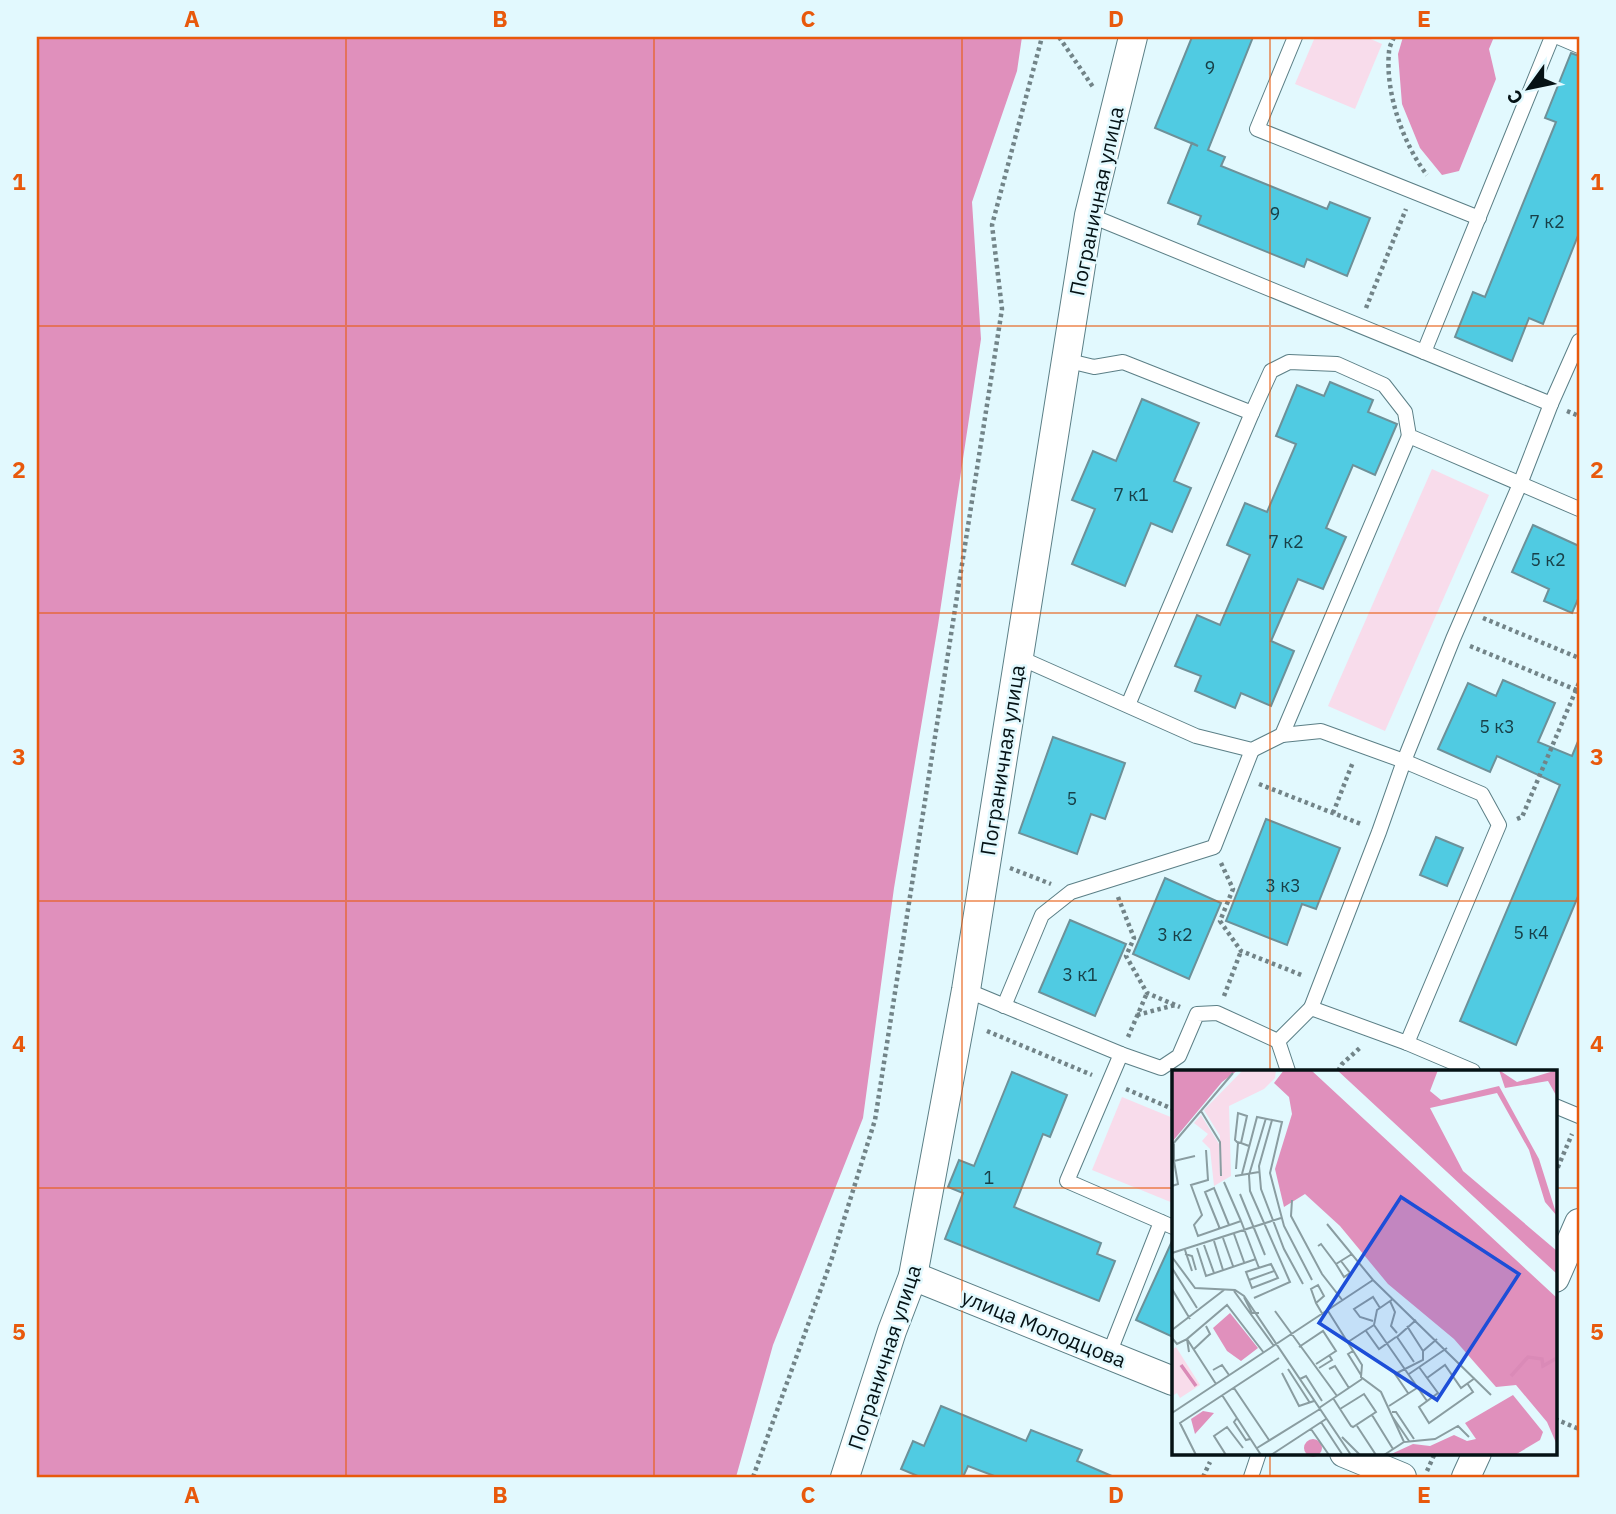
<svg xmlns="http://www.w3.org/2000/svg" width="1616" height="1514" viewBox="0 0 1616 1514" font-family="'IBM Plex Sans',sans-serif">
<rect width="100%" height="100%" fill="#e2f9fe"/>
<g fill="#f8dceb">
<polygon points="1315,37 1366,37 1382,44 1355,109 1295,84"/>
<polygon points="1432,469 1489,495 1385,731 1328,706"/>
<polygon points="1122,1097 1173,1118 1173,1203 1092,1170"/>
</g>
<g fill="#e090bc">
<polygon points="37,37 1022,37 1017,71 972,202 981,339 938,625 894,888 863,1118 773,1345 736,1477 37,1477"/>
<polygon points="1403,37 1494,37 1489,49 1496,79 1459,171 1442,175 1420,148 1402,104 1398,54"/>
</g>
<g fill="#50cbe2" stroke="#6d9199" stroke-width="2">
<polygon points="1192,37 1253,37 1208,150 1225,157 1221,166 1327,209 1330,202 1370,218 1347,276 1307,259 1304,267 1198,224 1201,216 1168,203 1192,143 1198,146 1155,128"/>
<polygon points="1571,53 1579,56 1579,233 1543,324 1529,318 1512,361 1455,337 1473,292 1485,297 1556,122 1545,118"/>
<polygon points="1330,382 1373,400 1368,412 1397,424 1375,475 1353,465 1326,528 1346,537 1323,589 1298,579 1271,641 1294,651 1271,706 1241,693 1235,708 1195,691 1201,676 1175,666 1197,615 1220,625 1250,555 1227,545 1245,503 1267,512 1296,444 1276,436 1297,385 1324,396"/>
<polygon points="1142,399 1199,423 1174,481 1191,488 1172,532 1151,523 1125,586 1072,564 1095,509 1072,500 1093,451 1116,461"/>
<polygon points="1533,525 1579,546 1579,597 1572,613 1544,601 1549,589 1512,572"/>
<polygon points="1503,680 1555,703 1538,742 1572,756 1579,739 1579,894 1516,1045 1460,1021 1560,785 1497,756 1490,772 1438,749 1468,683 1496,696"/>
<polygon points="1053,737 1125,763 1105,819 1091,814 1077,854 1019,833"/>
<polygon points="1266,819 1340,848 1316,909 1302,904 1287,945 1226,921"/>
<polygon points="1436,837 1463,848 1447,886 1420,875"/>
<polygon points="1165,878 1221,903 1189,979 1133,954"/>
<polygon points="1070,920 1126,944 1095,1016 1039,992"/>
<polygon points="1012,1072 1067,1095 1050,1137 1043,1134 1014,1207 1101,1243 1097,1254 1115,1261 1099,1301 945,1239 963,1193 948,1187 959,1160 974,1166"/>
<polygon points="1173,1239 1173,1337 1136,1320"/>
<polygon points="941,1406 1026,1441 1031,1430 1082,1450 1077,1461 1114,1477 997,1477 968,1466 963,1477 920,1477 901,1469 913,1441 924,1446"/>
</g>
<g fill="none" stroke-linecap="round" stroke-linejoin="round">
<defs>
<g id="lane">
<polyline points="1295,37 1257,129 1479,218"/>
<polyline points="1558,37 1579,46"/>
<polyline points="1089,215 1551,404"/>
<polyline points="1424,352 1552,37"/>
<polyline points="1065,360 1094,367 1123,362 1252,413 1271,371 1289,362 1337,364 1384,385 1405,412 1409,436 1579,509"/>
<polyline points="1018,657 1196,736 1252,750 1282,735 1409,436"/>
<polyline points="1128,705 1252,413"/>
<polyline points="1282,735 1321,731 1404,761 1482,794 1499,825 1407,1043"/>
<polyline points="966,990 1121,1054 1161,1068 1179,1056 1197,1014 1217,1013 1278,1041 1311,1008 1407,1043 1473,1071"/>
<polyline points="1004,1006 1042,915 1071,892 1214,847 1252,750"/>
<polyline points="1311,1008 1379,832 1404,761 1453,639 1520,484 1551,404 1579,341"/>
<polyline points="1278,1041 1288,1071"/>
<polyline points="1121,1054 1067,1181 1173,1227"/>
<polyline points="1555,1106 1579,1116"/>
<polyline points="1109,1354 1161,1222"/>
<polyline points="1251,1477 1259,1453"/>
</g>
<g id="street">
<polyline points="913,1276 1173,1381"/>
<polyline points="1555,1278 1579,1223"/>
<polyline points="1344,1453 1402,1477"/>
<polyline points="845,1477 892,1331 913,1276 966,990 1089,215 1133,37"/>
<polyline points="1466,1477 1477,1453"/>
</g>
</defs>
<use href="#lane" stroke="#5b7f86" stroke-width="16"/>
<use href="#street" stroke="#5b7f86" stroke-width="30"/>
<g stroke="#728488" stroke-width="4.5" stroke-dasharray="3.5 3.5" stroke-linecap="butt">
<polyline points="1059,37 1093,87"/>
<path d="M1394,37C1392,42 1389,47 1389,52C1385,92 1403,144 1427,175"/>
<polyline points="1366,308 1406,209"/>
<polyline points="1567,411 1579,416"/>
<polyline points="1483,618 1579,658"/>
<polyline points="1470,646 1579,691"/>
<polyline points="1259,784 1361,824"/>
<polyline points="1333,813 1353,762"/>
<polyline points="1517,819 1522,817 1579,683"/>
<polyline points="1221,863 1233,889 1220,921 1241,951 1304,976"/>
<polyline points="1010,868 1051,884"/>
<polyline points="1118,897 1134,938 1126,956 1147,993 1180,1007"/>
<polyline points="1224,996 1241,951"/>
<polyline points="1137,1015 1175,1005"/>
<polyline points="987,1031 1092,1075"/>
<polyline points="1128,1037 1147,993"/>
<polyline points="1338,1071 1342,1064 1362,1046"/>
<polyline points="1126,1089 1173,1109"/>
<polyline points="1555,1174 1572,1134"/>
<polyline points="1555,1419 1579,1429"/>
<polyline points="1427,1471 1435,1453"/>
<polyline points="753,1477 831,1261 875,1120 1002,309 992,225 1042,37"/>
<polyline points="1203,1477 1210,1462"/>
</g>
<use href="#lane" stroke="#fff" stroke-width="14"/>
<use href="#street" stroke="#fff" stroke-width="28"/>
</g>
<path fill="none" stroke="#e8590c" stroke-width="2" stroke-opacity="0.55" d="M346,37V1477M654,37V1477M962,37V1477M1270,37V1071M37,326H1579M37,613H1579M37,901H1579M37,1188H1173M1555,1188H1579M1270,1453V1477"/>
<g text-anchor="middle" dominant-baseline="central" stroke-width="5" stroke-linejoin="round" paint-order="stroke">
<g font-size="18" fill="#184048">
<text x="1210" y="67">9</text>
<text x="1275" y="213">9</text>
<text x="1547" y="221">7 к2</text>
<text x="1131" y="494">7 к1</text>
<text x="1286" y="541">7 к2</text>
<text x="1548" y="559">5 к2</text>
<text x="1497" y="726">5 к3</text>
<text x="1072" y="798">5</text>
<text x="1283" y="885">3 к3</text>
<text x="1531" y="932">5 к4</text>
<text x="1175" y="934">3 к2</text>
<text x="1080" y="974">3 к1</text>
<text x="989" y="1177">1</text>
</g>
<g font-size="21" fill="#051215" stroke="#e2f9fe">
<text transform="translate(1096 201) rotate(-78)">Пограничная улица</text>
<text transform="translate(1002 760) rotate(-81)">Пограничная улица</text>
<text transform="translate(1044 1328) rotate(22)">улица Молодцова</text>
<text transform="translate(884 1357) rotate(-72)">Пограничная улица</text>
</g>
</g>
<g transform="translate(1172 1070)">
<rect width="385" height="385" fill="#e2f9fe"/>
<path d="M71,0H104L103,8L92,19L57,36L59,106L42,116L38,79L30,71L36,64L22,53L29,45L47,74L48,107V66L32,40ZM4,277L28,315L8,328L5,323L0,326V280Z" fill="#f8dceb"/>
<path d="M0,0H66L50,12L0,72ZM112,0H139L385,228V375L375,352L344,315L324,317L282,269L216,214L168,156L133,124L112,137L103,99L120,44L117,27L102,13ZM165,0H266L258,21L269,30L327,16L367,89L385,146L373,132L357,80L325,23L258,38L291,101L385,181V204ZM327,0L345,12L385,0V27L376,11L333,18ZM58,243L86,278L69,291L55,281L41,258ZM341,325L371,362L368,370L343,385H217L241,374L258,376L282,365L295,371L304,369L293,353ZM31,341L42,343L23,364L19,349ZM132 378a9 9 0 1 1 18 0a9 9 0 1 1-18 0Z" fill="#e090bc"/>
<path fill="none" stroke="#da8ab7" stroke-width="3.5" d="M9,295L24,316M339,306L356,287L370,289L371,296L385,288"/>
<path fill="none" stroke="#8a9da1" stroke-width="2" d="M29,41L48,72L49,106M100,50L87,96L89,119L112,179L131,214M69,73L75,46L66,43L63,70L65,72L69,73L77,76M2,74V91L23,86M0,75L61,3M34,80L36,110L19,115L30,145L22,155L26,166L69,151L87,198M64,99L66,73M70,104L85,47L110,52L98,103L112,156L140,210M63,106L87,102M52,112L69,151M0,116L6,114L2,91M68,124L93,185M120,130L119,146L150,204L171,231M155,154L201,210L319,325M48,159L33,122L42,118L57,155M62,164L72,192M51,168L61,196M42,171L51,200M32,175L42,203M146,176L149,174L164,194L180,184M25,178L34,206L84,189M13,180L20,201M0,183L109,148M13,184L20,186L24,200M0,187L23,218L63,220L72,226L179,385M99,194L106,208L80,218L74,202ZM164,194L172,207L178,203L169,191M0,198L25,238M77,210L102,201M0,219L18,249M62,221L102,276M72,227L80,243H87M82,228L118,212L78,121L77,105L94,48M218,231L223,242L219,256L225,263M144,233L152,226L146,215L139,219L144,233L151,245M103,241L165,326M156,241L190,295L189,307L209,322L232,372M201,251L188,247L182,239L201,227L208,238M202,255L255,331M235,256L251,281M0,260L52,220M194,261L207,279L224,267M0,268L5,274L15,269L44,314M176,272L202,255L205,240L221,229M127,277L151,261L164,281L144,294M22,279L38,264L34,256M181,281L176,284L189,305M17,282L15,269L55,235L92,283M242,292L225,267L244,250M247,297L266,323L247,337L257,353L301,322L295,313M147,298L160,290L157,285M116,299L138,333M157,299L163,296L177,318M41,300L50,295L57,305M110,303L127,336L142,331M237,304L275,278M255,308L273,295L289,318L303,308M128,309L134,306L150,331M62,318L97,370M236,323L223,304L251,290V281L265,269M50,325L89,385M161,328L168,339L179,356L181,357L204,342L192,324L168,339M217,336L245,318M147,338L190,309M220,342H224L242,369M0,343L201,210M200,345L221,379M220,346L237,371M65,348L62,352L74,370L78,369M149,352L170,384M185,356L204,385M139,359L157,385M170,367L188,385M85,378L148,339M24,385L8,353L107,288M54,385L42,366L55,357L71,378M99,385L154,349M212,385L232,372L263,369L286,356L297,367"/>
<path fill="#1d4ed8" fill-opacity="0.15" stroke="#1d4ed8" stroke-width="3.5" d="M229,127L347,204L265,330L147,253Z"/>
<rect width="385" height="385" fill="none" stroke="#051215" stroke-width="3.5"/>
</g>
<rect width="1616" height="1514" fill="none" stroke="#e2f9fe" stroke-width="77"/>
<g transform="translate(1529 88) rotate(237)" stroke="#e2f9fe" stroke-width="5" paint-order="stroke">
<path d="M0-5L12 26L0 18L-12 26Z" fill="#051215"/>
<text y="-10" font-size="19" font-weight="bold" text-anchor="middle" fill="#051215">С</text>
</g>
<rect x="38" y="38" width="1540" height="1438" fill="none" stroke="#e8590c" stroke-width="2.5"/>
<g font-size="23" text-anchor="middle" font-weight="bold" fill="#e8590c">
<text x="192" y="27">A</text>
<text x="500" y="27">B</text>
<text x="808" y="27">C</text>
<text x="1116" y="27">D</text>
<text x="1424" y="27">E</text>
<text x="19" y="190">1</text>
<text x="1597" y="190">1</text>
<text x="19" y="478">2</text>
<text x="1597" y="478">2</text>
<text x="19" y="765">3</text>
<text x="1597" y="765">3</text>
<text x="19" y="1052">4</text>
<text x="1597" y="1052">4</text>
<text x="19" y="1340">5</text>
<text x="1597" y="1340">5</text>
<text x="192" y="1503">A</text>
<text x="500" y="1503">B</text>
<text x="808" y="1503">C</text>
<text x="1116" y="1503">D</text>
<text x="1424" y="1503">E</text>
</g>
</svg>
